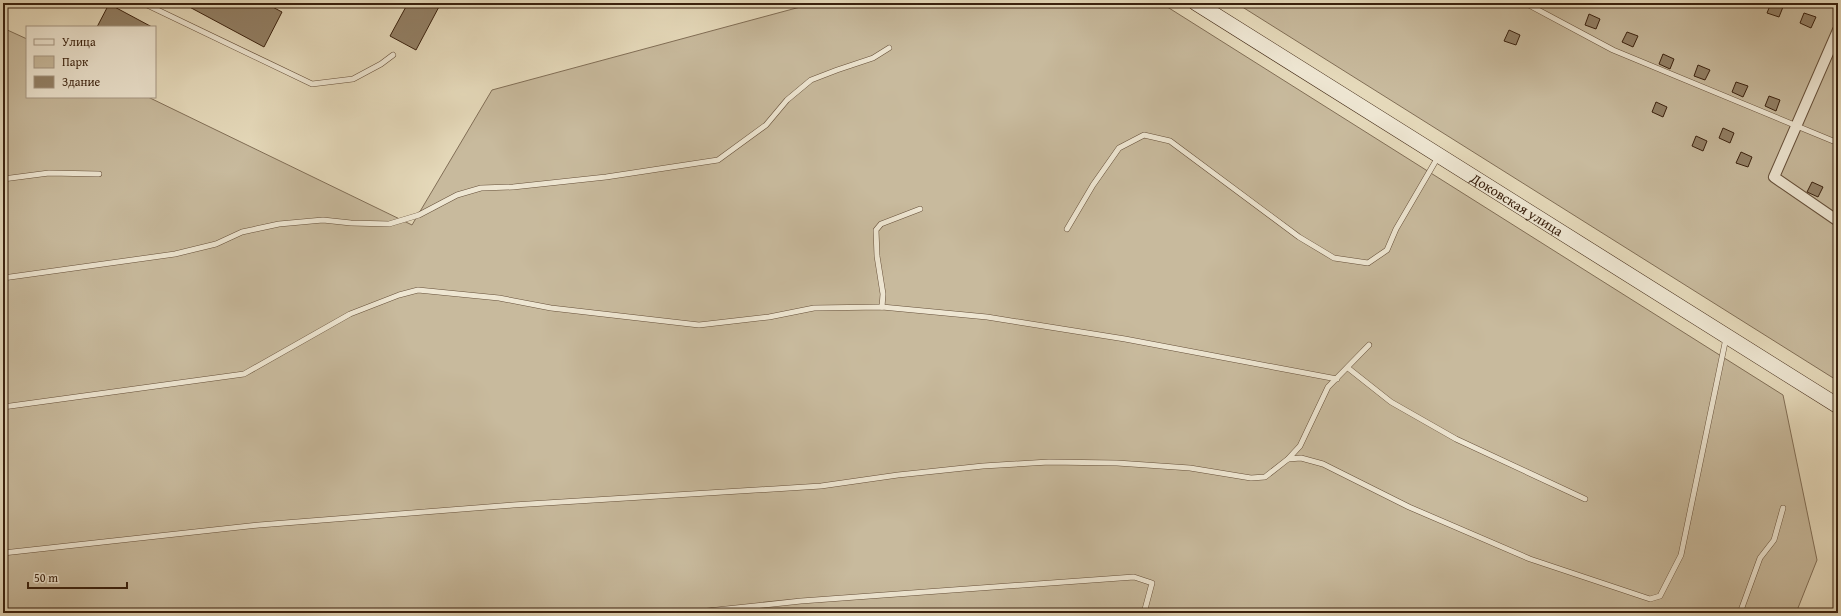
<svg xmlns="http://www.w3.org/2000/svg" width="1841" height="616" viewBox="0 0 1841 616" font-family="'Gentium Book Plus',serif">
<rect width="100%" height="100%" fill="#e5d9ba"/>
<filter id="stains"><feTurbulence type="fractalNoise" baseFrequency=".005" numOctaves="4"/><feColorMatrix values="0 0 0 0 .2 0 0 0 0 .09 0 0 0 0 .02 0 0 0 .5 -.17"/></filter>
<radialGradient id="worn" r=".72"><stop offset=".6" stop-color="#630" stop-opacity="0"/><stop offset="1" stop-color="#630" stop-opacity=".3"/></radialGradient>
<g fill="#c8ba9d" stroke="#816e56">
<polygon points="815,3 1161,3 1783,395 1817,560 1796,613 3,613 3,28 27,39 27,97 148,97 412,225 492,90"/>
<polygon points="1236,3 1838,3 1838,381"/>
</g>
<g fill="#938167" stroke="#3a210e">
<polygon points="182,3 265,3 282,12 264,47"/>
<polygon points="408,3 441,3 416,50 390,36"/>
<polygon points="1771,3 1783,7 1779,17 1767,13"/>
<polygon points="109,4 152,27 97,27"/>
<polygon points="1804,13 1816,17 1811,28 1800,23"/>
<polygon points="1589,14 1600,19 1596,29 1585,25"/>
<polygon points="1509,30 1520,35 1516,45 1504,41"/>
<polygon points="1627,32 1638,36 1633,47 1622,42"/>
<polygon points="1663,54 1674,59 1670,69 1659,64"/>
<polygon points="1698,65 1710,70 1705,80 1694,76"/>
<polygon points="1736,82 1748,86 1743,97 1732,92"/>
<polygon points="1769,96 1780,100 1776,111 1765,106"/>
<polygon points="1656,102 1667,107 1663,117 1652,112"/>
<polygon points="1723,128 1734,133 1730,143 1719,138"/>
<polygon points="1696,136 1707,141 1703,151 1692,146"/>
<polygon points="1741,152 1752,157 1748,167 1736,163"/>
<polygon points="1812,182 1823,187 1818,197 1807,192"/>
</g>
<g fill="none" stroke-linecap="round" stroke-linejoin="round">
<defs>
<g id="lane">
<polyline points="143,3 312,84 353,79 381,64 393,55"/>
<polyline points="1525,3 1613,50 1838,143"/>
<polyline points="1833,3 1838,5"/>
<polyline points="3,179 49,173 99,174"/>
<polyline points="1067,229 1093,185 1119,148 1144,135 1170,141 1299,237 1334,258 1368,263 1387,250 1396,229 1438,157"/>
<polyline points="3,278 175,254 216,244 242,232 279,224 323,220 351,223 389,224 419,215 457,195 481,188 513,187 606,177 718,160 766,125 787,100 811,80 837,70 873,58 889,48"/>
<polyline points="882,307 883,294 877,256 876,230 881,224 920,209"/>
<polyline points="1348,368 1391,402 1456,439 1585,499"/>
<polyline points="3,407 244,374 350,314 399,295 418,290 499,298 551,308 699,325 769,317 814,308 882,307 987,317 1125,339 1337,379"/>
<polyline points="1288,459 1300,446 1328,387 1369,345"/>
<polyline points="3,553 259,525 513,505 821,486 898,475 983,466 1049,462 1117,463 1190,468 1251,478 1265,477 1288,459 1301,458 1323,464 1409,507 1530,559 1650,599 1660,596 1681,555 1726,338"/>
<polyline points="688,613 801,601 1134,577 1152,583 1144,613"/>
<polyline points="1740,613 1760,558 1774,540 1783,508"/>
</g>
<polyline id="street" points="1838,30 1774,177 1838,221"/>
<g id="secondary">
<path id="s1" d="M1196,3L1838,406"/>
</g>
</defs>
<use href="#lane" stroke="#654f39" stroke-width="6"/>
<use href="#street" stroke="#654f39" stroke-width="12"/>
<use href="#secondary" stroke="#3a210e" stroke-width="16"/>
<use href="#lane" stroke="#eee6d2" stroke-width="5"/>
<use href="#street" stroke="#eee6d2" stroke-width="10"/>
<use href="#secondary" stroke="#eee6d2" stroke-width="15"/>
</g>
<g text-anchor="middle" dominant-baseline="central" stroke-width="3" stroke-linejoin="round" paint-order="stroke">
<g font-size="14" fill="#3a210e" stroke="#eee6d2">
<text stroke="none"><textPath href="#s1" startOffset="379">Доковская улица</textPath></text>
</g>
</g>
<rect width="1841" height="616" fill="none" stroke="#e5d9ba" stroke-width="16"/>
<rect x="4" y="4" width="1833" height="608" fill="none" stroke="#3a210e" stroke-width="2"/>
<rect x="8" y="8" width="1825" height="600" fill="none" stroke="#3a210e"/>
<rect x="26" y="26" width="130" height="72" fill="#eee6d2" stroke="#a69784"/>
<rect x="34" y="39" width="20" height="6" fill="#eee6d2" stroke="#a69784"/>
<text x="62" y="46" font-size="12" fill="#3a210e">Улица</text>
<rect x="34" y="56" width="20" height="12" fill="#c8ba9d" stroke="#a69784"/>
<text x="62" y="66" font-size="12" fill="#3a210e">Парк</text>
<rect x="34" y="76" width="20" height="12" fill="#938167" stroke="#a69784"/>
<text x="62" y="86" font-size="12" fill="#3a210e">Здание</text>
<path d="M28 582v6h99v-6" fill="none" stroke="#3a210e" stroke-width="2"/>
<text x="34" y="582" font-size="12" fill="#3a210e" stroke="#eee6d2" stroke-width="3" paint-order="stroke">50 m</text>
<rect width="100%" height="100%" filter="url(#stains)"/>
<rect width="100%" height="100%" fill="url(#worn)"/>
</svg>
